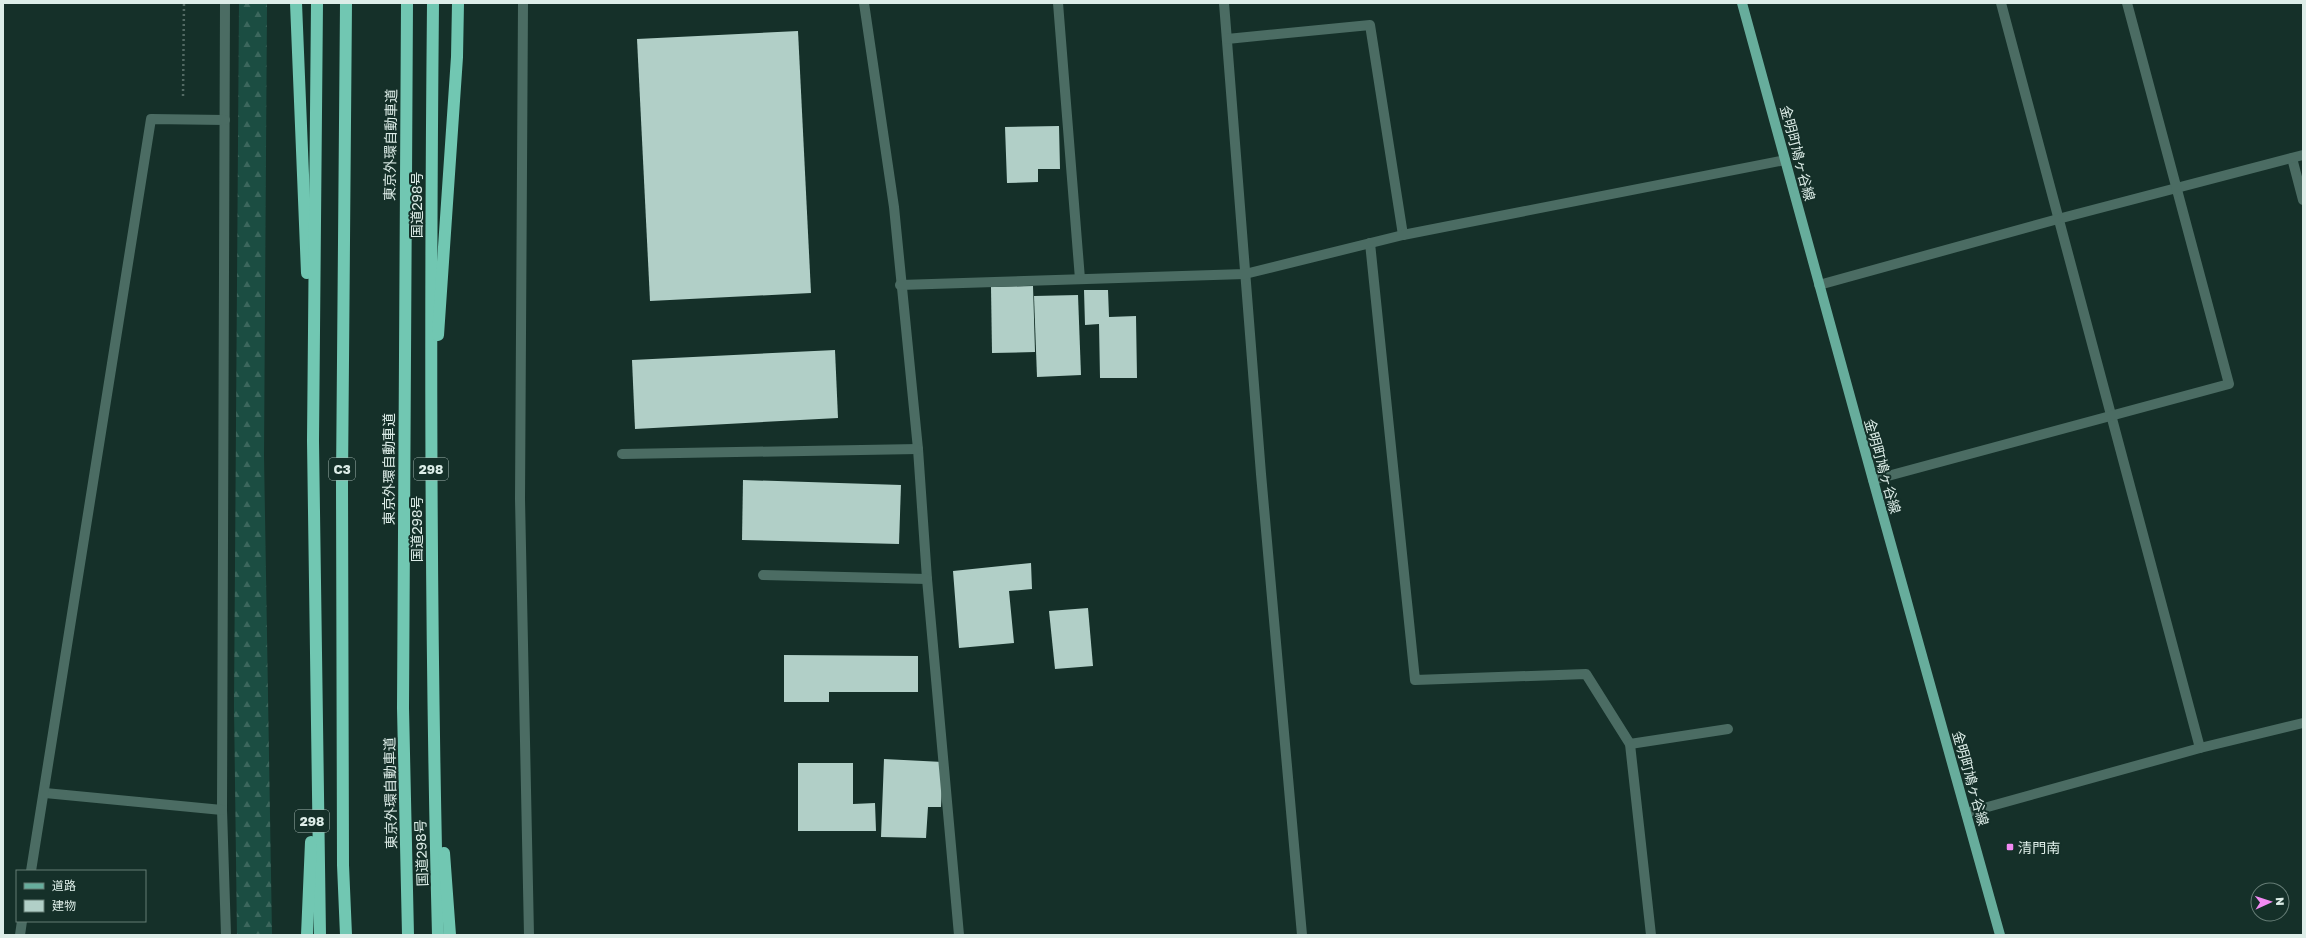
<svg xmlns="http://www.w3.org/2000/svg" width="2306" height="938" viewBox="0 0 2306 938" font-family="'Golos Text','Noto Sans JP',sans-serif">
<defs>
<pattern id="forest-firs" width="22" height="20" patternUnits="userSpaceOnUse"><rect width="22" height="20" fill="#1b4d42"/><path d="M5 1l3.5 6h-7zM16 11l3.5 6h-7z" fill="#3c675d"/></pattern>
</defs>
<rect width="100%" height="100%" fill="#153029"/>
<polygon fill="url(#forest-firs)" points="239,3 267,3 264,456 272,935 237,935 234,707"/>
<g fill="#b1cfc7">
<polygon points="798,31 811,293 650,301 637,39"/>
<polygon points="1059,126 1060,169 1038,169 1038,182 1007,183 1005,127"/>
<polygon points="1033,286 1035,352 992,353 991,287"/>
<polygon points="1084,290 1108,290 1109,317 1136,316 1137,378 1100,378 1099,324 1085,325"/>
<polygon points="1078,295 1081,375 1037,377 1034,296"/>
<polygon points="835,350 838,418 635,429 632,360"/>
<polygon points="743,480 901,485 899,544 742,540"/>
<polygon points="1031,563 1032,589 1009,591 1014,643 959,648 953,571"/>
<polygon points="1088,608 1093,666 1055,669 1049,611"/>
<polygon points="784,655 918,656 918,692 829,692 829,702 784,702"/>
<polygon points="884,759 943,762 941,807 928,807 926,838 881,837"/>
<polygon points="798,763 853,763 853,804 875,803 876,831 798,831"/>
</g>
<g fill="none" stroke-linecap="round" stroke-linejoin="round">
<polyline stroke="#536a64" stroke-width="2.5" stroke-dasharray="2 3" stroke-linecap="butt" points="183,96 184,3"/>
<g stroke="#4b6c63" stroke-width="10">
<polyline points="225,3 222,810 226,935"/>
<polyline points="523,3 520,499 529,935"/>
<polyline points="864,3 894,207 918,449 927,579 959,935"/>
<polyline points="1058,3 1080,279"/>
<polyline points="1224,3 1261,474 1302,935"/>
<polyline points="2001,3 2200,748"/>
<polyline points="1227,39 1370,25 1403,235"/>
<polyline points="2292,158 2303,200"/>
<polyline points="1370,243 1415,680 1586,674 1630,744 1651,935"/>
<polyline points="900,285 1245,274 1403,235 1785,160"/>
<polyline points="1819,285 2058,219 2303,155"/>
<polyline points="622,454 918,449"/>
<polyline points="1873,480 2229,384 2127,3"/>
<polyline points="763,575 927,579"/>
<polyline points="1630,744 1728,729"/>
<polyline points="45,793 222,810"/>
<polyline points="1966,813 2200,748 2303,723"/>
<polyline points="31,871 151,119 225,120"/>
<polyline points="20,935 22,921"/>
</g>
<polyline stroke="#67ad9c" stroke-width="10" points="1742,3 1873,480 2000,935"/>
<g stroke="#71c7b2" stroke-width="12">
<polyline points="296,3 307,273"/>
<polyline points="317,3 313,441 320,935"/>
<polyline points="407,3 403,708 408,935"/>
<path d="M433,3C430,314 430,624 438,935"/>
<polyline points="438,335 457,57 458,3"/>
<polyline points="444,853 450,935"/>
<polyline points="307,935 311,842"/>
<polyline points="346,935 343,865 342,480 346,3"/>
</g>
</g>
<rect fill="#f28af3" stroke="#153029" stroke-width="1.5" x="2006" y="843" width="8" height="8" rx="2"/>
<g text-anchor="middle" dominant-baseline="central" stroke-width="4" stroke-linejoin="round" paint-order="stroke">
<g fill="#153029" stroke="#a1b4af" stroke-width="1">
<rect x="329" y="458" width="26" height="22" rx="3"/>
<rect x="414" y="458" width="34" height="22" rx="3"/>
<rect x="295" y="810" width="34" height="22" rx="3"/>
</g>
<g font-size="13" font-weight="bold" fill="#ddede8">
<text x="342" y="469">C3</text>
<text x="431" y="469">298</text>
<text x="312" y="821">298</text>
</g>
<g font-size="14" fill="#ddede8" stroke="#153029">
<text transform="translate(390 145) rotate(-89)">東京外環自動車道</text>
<text transform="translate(1798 153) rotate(75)">金明町鳩ヶ谷線</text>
<text transform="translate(416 205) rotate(-90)">国道298号</text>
<text transform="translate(1883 466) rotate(74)">金明町鳩ヶ谷線</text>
<text transform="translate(388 469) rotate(-90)">東京外環自動車道</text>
<text transform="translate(416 529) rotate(-90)">国道298号</text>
<text transform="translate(1971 778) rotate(74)">金明町鳩ヶ谷線</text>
<text transform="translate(390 793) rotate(-91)">東京外環自動車道</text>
<text transform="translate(421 853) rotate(-92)">国道298号</text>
</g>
<g font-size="14" fill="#ddede8" stroke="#153029" text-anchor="start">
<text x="2018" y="847">清門南</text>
</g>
</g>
<rect width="2306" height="938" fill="none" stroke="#ddede8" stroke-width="8"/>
<rect x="16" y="870" width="130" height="52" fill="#153029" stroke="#657c75"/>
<rect x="24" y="883" width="20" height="6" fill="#67ad9c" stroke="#657c75"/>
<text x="52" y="890" font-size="12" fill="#ddede8">道路</text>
<rect x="24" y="900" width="20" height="12" fill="#b1cfc7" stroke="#657c75"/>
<text x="52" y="910" font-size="12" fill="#ddede8">建物</text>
<g transform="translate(2270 902) rotate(87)"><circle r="19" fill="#153029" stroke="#657c75"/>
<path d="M0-3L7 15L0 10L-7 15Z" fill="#f28af3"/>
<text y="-6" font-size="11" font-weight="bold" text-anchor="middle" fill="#ddede8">N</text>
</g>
</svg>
